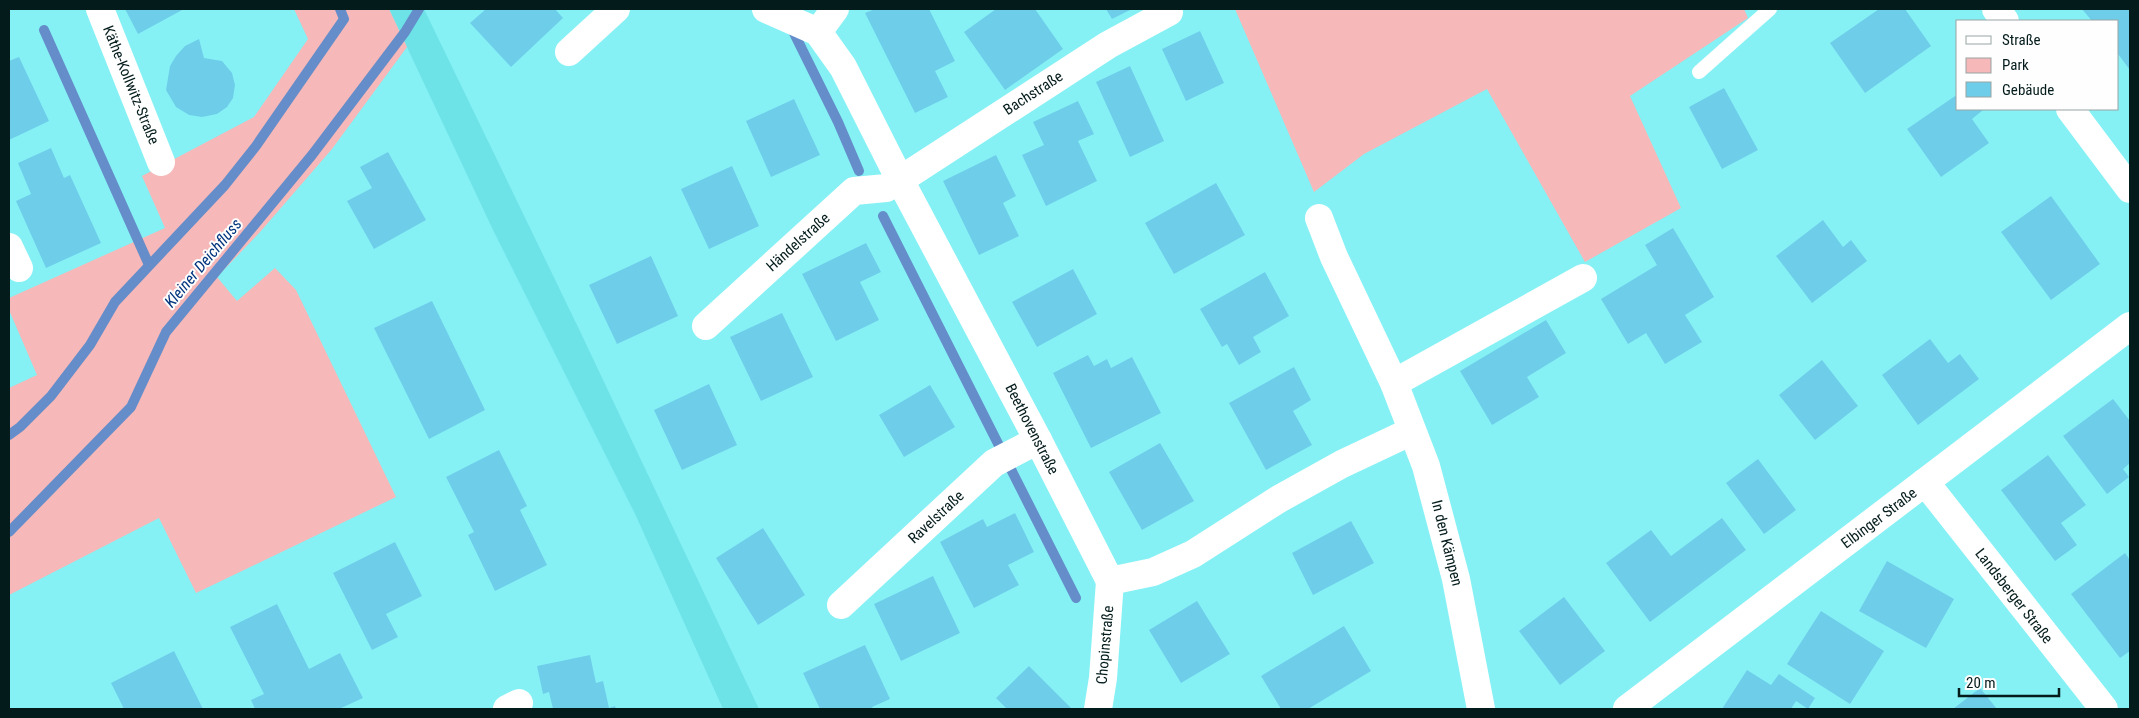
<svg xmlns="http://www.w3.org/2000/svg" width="2139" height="718" viewBox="0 0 2139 718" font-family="'Roboto Condensed',sans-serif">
<rect width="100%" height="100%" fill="#86f1f5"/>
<polygon fill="#6de3e8" points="389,9 424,9 578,327 759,709 723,709 636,516 493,230"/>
<g fill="#f6b8b8">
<polygon points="294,9 389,9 407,47 332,149 260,232 217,277 237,301 275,268 296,290 396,497 196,593 159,518 9,595 9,388 37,375 9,310 9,298 165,228 142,176 254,117 308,39"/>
<polygon points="1235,9 1744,9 1748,18 1630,96 1681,208 1585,262 1487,89 1364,154 1314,192"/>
</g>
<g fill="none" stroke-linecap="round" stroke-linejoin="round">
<g stroke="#658dca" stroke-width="10">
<polyline points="791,27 838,122 859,171"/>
<polyline points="44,30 149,265"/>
<polyline points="883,216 1076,598"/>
<polyline points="9,435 20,427 51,396 90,345 115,302 225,185 256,146 344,19 340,9"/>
<polyline points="9,532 131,407 166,332 312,155 405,32 419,9"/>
</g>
</g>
<g fill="#6eceea">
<polygon points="125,9 184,9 138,34"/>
<polygon points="486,9 555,9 563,18 511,67 470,23"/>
<polygon points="875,9 929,9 955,61 935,71 948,97 915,113 865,13"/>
<polygon points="996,9 1035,9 1063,49 1005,90 964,32"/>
<polygon points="1106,9 1132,9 1112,19"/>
<polygon points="1879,9 1905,9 1931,46 1865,93 1830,43"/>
<polygon points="2082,9 2130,9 2130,70 2118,54 2118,21 2092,21"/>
<polygon points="1200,31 1224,83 1186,101 1162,49"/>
<polygon points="199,39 204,58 222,61 232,73 235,85 233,98 227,107 217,114 202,117 189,115 176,107 166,90 170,66 176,56 185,46"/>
<polygon points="19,57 49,121 9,140 9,61"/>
<polygon points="1130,66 1164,141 1130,157 1096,82"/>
<polygon points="1724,88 1758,150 1722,169 1689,107"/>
<polygon points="1958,94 1958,109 1982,109 1983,110 1972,119 1989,143 1941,177 1907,129"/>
<polygon points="794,99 820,155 771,177 746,121"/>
<polygon points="1078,101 1094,134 1078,141 1097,181 1046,206 1022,155 1044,145 1033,122"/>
<polygon points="51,148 64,178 70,175 101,243 46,268 16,201 31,194 18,163"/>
<polygon points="388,152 426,220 374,249 347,201 372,188 360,167"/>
<polygon points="996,155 1016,196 1003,203 1019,236 979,255 943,181"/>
<polygon points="732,166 759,226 709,249 681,189"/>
<polygon points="1216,183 1245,235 1174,274 1145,223"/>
<polygon points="2051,196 2100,264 2051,300 2001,232"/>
<polygon points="1823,220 1843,247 1851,240 1867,261 1812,303 1776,256"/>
<polygon points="1673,228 1714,297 1685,315 1702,342 1665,364 1646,333 1628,344 1601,299 1657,265 1645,245"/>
<polygon points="866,243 881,272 860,282 879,320 836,341 802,274"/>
<polygon points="651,256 678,316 617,344 589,285"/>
<polygon points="1073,269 1097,314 1037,347 1012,302"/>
<polygon points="1265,272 1289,316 1253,337 1261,352 1239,365 1227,344 1222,347 1200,309"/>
<polygon points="432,301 485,410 429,439 374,328"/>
<polygon points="782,313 813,377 761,401 730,337"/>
<polygon points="1546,320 1566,353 1527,377 1539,397 1492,425 1460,371"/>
<polygon points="1930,339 1948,363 1960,354 1979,379 1918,425 1882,375"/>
<polygon points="1088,355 1094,366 1107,359 1111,368 1132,357 1161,413 1091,448 1053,373"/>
<polygon points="1822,360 1858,406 1815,440 1779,395"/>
<polygon points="1294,367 1311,400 1293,411 1312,445 1266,470 1229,403"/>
<polygon points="709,384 737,445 682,470 654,410"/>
<polygon points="930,385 955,427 904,457 879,415"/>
<polygon points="2113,399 2130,421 2130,463 2123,469 2129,477 2107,494 2063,436"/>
<polygon points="1160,443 1194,501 1142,530 1109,472"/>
<polygon points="499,450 527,506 520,510 547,565 495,591 468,535 474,532 446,477"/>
<polygon points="2048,455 2086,505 2061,523 2077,545 2055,561 2001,490"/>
<polygon points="1758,459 1796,510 1764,534 1726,483"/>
<polygon points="1015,513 1034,552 1008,565 1019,585 974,608 940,542 983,519 987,527"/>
<polygon points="1722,518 1746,550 1650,622 1606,563 1651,530 1671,556"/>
<polygon points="1351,521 1374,563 1313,595 1292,553"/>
<polygon points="763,528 805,595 758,625 716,558"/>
<polygon points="395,542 422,596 386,614 398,637 372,650 333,573"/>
<polygon points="2125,553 2130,560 2130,651 2120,658 2071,594"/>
<polygon points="1887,561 1954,599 1926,648 1859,611"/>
<polygon points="933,576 960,633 901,661 874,604"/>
<polygon points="1564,597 1605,651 1560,685 1519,631"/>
<polygon points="1197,601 1230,654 1181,683 1149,630"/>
<polygon points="277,604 309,669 340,653 363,698 339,709 255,709 251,700 264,694 230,627"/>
<polygon points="1821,611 1884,651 1850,704 1787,664"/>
<polygon points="1344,626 1371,671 1308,709 1281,709 1261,676"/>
<polygon points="865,645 890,699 872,707 873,709 820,709 803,673"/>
<polygon points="174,651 203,709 124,709 111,683"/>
<polygon points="590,655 596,683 603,681 609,708 615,706 616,709 553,709 549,692 543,694 537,666"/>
<polygon points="1029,666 1071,708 1070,709 1007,709 996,698"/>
<polygon points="1747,670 1771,685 1779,674 1815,698 1808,709 1796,701 1791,709 1722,709"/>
<polygon points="1980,688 1997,709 1953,709"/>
</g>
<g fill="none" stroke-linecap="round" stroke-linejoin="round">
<polyline stroke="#fff" stroke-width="14" points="1699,72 1770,9"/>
<g stroke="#fff" stroke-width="28">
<polyline points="100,9 161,162"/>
<polyline points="766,9 818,32 843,67 900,180 1038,440 1110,581 1153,572 1193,554 1279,499 1342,464 1412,431"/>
<polyline points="1996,9 2005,21"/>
<polyline points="818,32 835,9"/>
<polyline points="569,52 616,9"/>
<polyline points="2070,109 2130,189"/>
<polyline points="1319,218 1334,257 1394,383 1426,466 1456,579 1481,709"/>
<polyline points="9,247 19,268"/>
<polyline points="706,326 854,191 886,188 900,180 1108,45 1169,12"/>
<polyline points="1394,383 1583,278"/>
<polyline points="1925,482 2104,709"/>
<polyline points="841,605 994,463 1038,440"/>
<polyline points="507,709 519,703"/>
<polyline points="1098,709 1103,678 1110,581"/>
<polyline points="1627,709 2130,326"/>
</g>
</g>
<g text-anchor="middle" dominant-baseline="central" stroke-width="4" stroke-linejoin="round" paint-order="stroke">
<g font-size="15" fill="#041b1c" stroke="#fdfefd">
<text transform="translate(131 85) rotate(68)">Käthe-Kollwitz-Straße</text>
<text transform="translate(1033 93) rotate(-33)">Bachstraße</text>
<text transform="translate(798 242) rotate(-42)">Händelstraße</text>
<text transform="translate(1032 429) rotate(63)">Beethovenstraße</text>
<text transform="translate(936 517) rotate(-43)">Ravelstraße</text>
<text transform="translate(1879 518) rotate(-37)">Elbinger Straße</text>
<text transform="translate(1447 543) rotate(76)">In den Kämpen</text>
<text transform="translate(2014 596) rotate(52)">Landsberger Straße</text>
<text transform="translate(1105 645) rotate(-85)">Chopinstraße</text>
</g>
<g font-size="16" font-style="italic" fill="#01347d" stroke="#fdfefd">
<text transform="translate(203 263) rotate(-50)">Kleiner Deichfluss</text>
</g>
</g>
<rect width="2139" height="718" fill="none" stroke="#041b1c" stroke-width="20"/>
<rect x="1956" y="20" width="162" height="90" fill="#fdfefd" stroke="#99a3a3"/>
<rect x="1966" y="36" width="25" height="8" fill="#ffffff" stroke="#99a3a3"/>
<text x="2002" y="45" font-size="15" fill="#041b1c">Straße</text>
<rect x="1966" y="58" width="25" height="15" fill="#f6b8b8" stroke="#99a3a3"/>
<text x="2002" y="70" font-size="15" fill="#041b1c">Park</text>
<rect x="1966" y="82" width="25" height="15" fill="#6eceea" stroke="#99a3a3"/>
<text x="2002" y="95" font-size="15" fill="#041b1c">Gebäude</text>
<path d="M1959 688v8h100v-8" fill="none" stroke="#041b1c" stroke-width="2.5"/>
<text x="1966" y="688" font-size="15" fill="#041b1c" stroke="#fdfefd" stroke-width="4" paint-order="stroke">20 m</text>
</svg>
